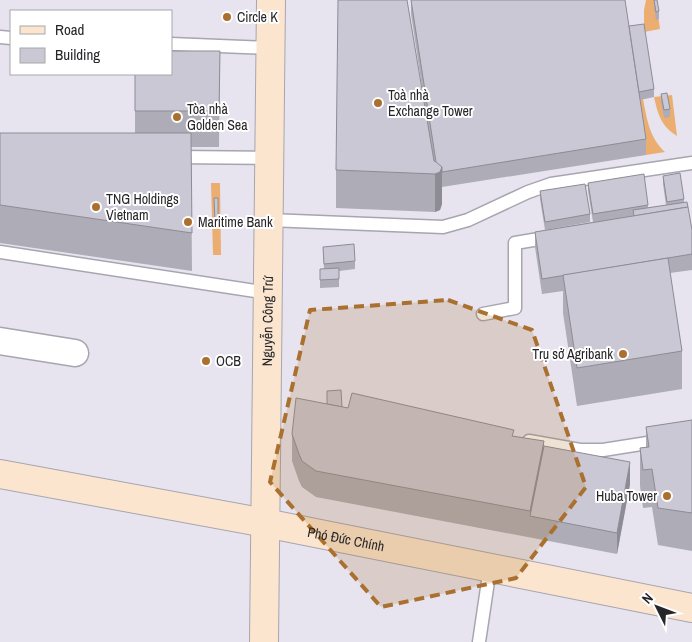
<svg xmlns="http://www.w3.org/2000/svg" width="692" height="642" viewBox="0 0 692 642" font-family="'Archivo Narrow',sans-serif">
<rect width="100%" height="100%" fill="#e7e4f0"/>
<g fill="#ebae70">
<polygon points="646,0 656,0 660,29 644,32 644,10"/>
<path d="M672,95L677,136C661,126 658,115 654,97Z"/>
<path d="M643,99C647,119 649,137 665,152L646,155L638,100Z"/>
<polygon points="211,183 220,183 221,255 213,255"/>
</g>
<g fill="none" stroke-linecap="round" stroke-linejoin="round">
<defs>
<g id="lane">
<polyline points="0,37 11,38"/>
<polyline points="171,44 270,48"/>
<polyline points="175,157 269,158"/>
<polyline points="269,220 443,227 468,220 528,192 551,184 692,163"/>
<polyline points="0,252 268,293"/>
<polyline points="483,314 515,308 515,243 551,237"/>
<polyline points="529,441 580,450 603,450 692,436"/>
<polyline points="479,642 490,568"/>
</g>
<polyline id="street" points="0,341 75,353"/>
<g id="secondary">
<path id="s1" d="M0,474L265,523L692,608"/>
<path id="s2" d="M264,642L271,0"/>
</g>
</defs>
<use href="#lane" stroke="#a7a5b0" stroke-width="15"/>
<use href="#street" stroke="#a7a5b0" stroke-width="29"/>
<use href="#secondary" stroke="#a7a5b0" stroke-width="30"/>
<use href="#lane" stroke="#fff" stroke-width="12"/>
<use href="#street" stroke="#fff" stroke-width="26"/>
<use href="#secondary" stroke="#fbe5ce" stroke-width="28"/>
</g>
<g fill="#aeacb6">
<polygon points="411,0 629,26 654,89 654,97 640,100 646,139 646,155 442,187 442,204 440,210 435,212 336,208 336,170 429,133 411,14"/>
<polygon points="654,0 659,11 659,19 656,20 654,6"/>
<polygon points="220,51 219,147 191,147 192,271 0,243 0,133 135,133 135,74"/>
<polygon points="661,94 670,109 670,117 664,118 661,102"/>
<polygon points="663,176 684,199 684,202 692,230 692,270 670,273 682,351 682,389 577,406 563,313 563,291 542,294 535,247 535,232 593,222 588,191 588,183 648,205 648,208 666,205 663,184"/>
<polygon points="540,191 590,214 590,222 545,230 540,199"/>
<polygon points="214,198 218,198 218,229 215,229"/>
<polygon points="323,247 355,261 355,269 339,271 339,287 320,288 320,269 324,269"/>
<polygon points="327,391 342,407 514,436 544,446 630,484 617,554 316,497 302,487 299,481 292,461 292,434 327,404"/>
<polygon points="692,420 692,551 658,545 652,507 643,508 640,486 640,448 646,447 646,427"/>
</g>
<g fill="#8d8c94">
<polygon points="442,167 442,204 440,210 435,212 435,174"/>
<polygon points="544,441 544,467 530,516 530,511"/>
<polygon points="630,462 630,484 617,554 617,533"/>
</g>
<g fill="#cac8d4" stroke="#8d8c94">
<polygon points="338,0 407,0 434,161 438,163 442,167 440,172 435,174 336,170"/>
<polygon points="411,0 625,0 646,139 442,172 442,167 436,162"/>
<polygon points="654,0 657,0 659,11 656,12"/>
<polygon points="644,24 654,89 639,92 629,26"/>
<polygon points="171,51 220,51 219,111 135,111 135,74 171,74"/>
<polygon points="667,93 670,109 664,110 661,94"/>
<polygon points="0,133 191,133 192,233 0,205"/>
<polygon points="680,173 684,199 667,202 663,176"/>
<polygon points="644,174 648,205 593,214 588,183"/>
<polygon points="585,184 590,214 545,222 540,191"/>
<polygon points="214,198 218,198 218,221 215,221"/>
<polygon points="687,202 688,207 634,216 633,210"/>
<polygon points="688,207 692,230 692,254 542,279 535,232"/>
<polygon points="354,244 355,261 324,264 323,247"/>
<polygon points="668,258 682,351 577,368 563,275"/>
<polygon points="339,268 339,279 320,280 320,269"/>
<polygon points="341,390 342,407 327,404 327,391"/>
<polygon points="352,393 514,430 512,436 544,441 530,511 316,471 302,461 299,454 292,434 296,398 348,408"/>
<polygon points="692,420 692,513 658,508 652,469 643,470 640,448 649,447 646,427"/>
<polygon points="544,446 630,462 617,533 530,516"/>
</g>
<path fill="#aa702f" fill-opacity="0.2" stroke="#aa702f" stroke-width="4" stroke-dasharray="10 6" stroke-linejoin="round" d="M448,300L532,330L586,487L516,578L381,607L270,482L310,310Z"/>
<g fill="#aa702f" stroke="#fff" stroke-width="2">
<circle cx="227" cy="17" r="5"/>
<circle cx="378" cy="103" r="5"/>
<circle cx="177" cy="117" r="5"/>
<circle cx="96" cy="207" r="5"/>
<circle cx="188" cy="222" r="5"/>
<circle cx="623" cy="354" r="5"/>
<circle cx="206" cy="361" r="5"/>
<circle cx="667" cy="496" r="5"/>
</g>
<g text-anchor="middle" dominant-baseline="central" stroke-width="4" stroke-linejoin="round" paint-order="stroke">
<g font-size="14" fill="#262529" stroke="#fff" text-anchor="start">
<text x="237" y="17">Circle K</text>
<text x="388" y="95">Toà nhà<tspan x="388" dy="16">Exchange Tower</tspan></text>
<text x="187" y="109">Tòa nhà<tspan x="187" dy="16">Golden Sea</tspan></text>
<text x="106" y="199">TNG Holdings<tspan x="106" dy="16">Vietnam</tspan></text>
<text x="198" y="222">Maritime Bank</text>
<text x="613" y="354" text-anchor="end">Trụ sở Agribank</text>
<text x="216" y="361">OCB</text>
<text x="657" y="496" text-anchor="end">Huba Tower</text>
</g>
<g font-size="14" fill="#262529" stroke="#fff">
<text stroke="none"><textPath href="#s2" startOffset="321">Nguyễn Công Trứ</textPath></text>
<text stroke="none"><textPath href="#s1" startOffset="352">Phó Đức Chính</textPath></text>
</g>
</g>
<rect x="10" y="10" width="162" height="65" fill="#ffffff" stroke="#a8a8a9"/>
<rect x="20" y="26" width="25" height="8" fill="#fbe5ce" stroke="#a8a8a9"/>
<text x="55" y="35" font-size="15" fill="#262529">Road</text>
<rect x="20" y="48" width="25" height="15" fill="#cac8d4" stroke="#a8a8a9"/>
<text x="55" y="60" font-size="15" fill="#262529">Building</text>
<g transform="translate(657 607) rotate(312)" stroke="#ffffff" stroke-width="4" paint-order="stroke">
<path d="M0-4L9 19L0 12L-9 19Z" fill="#262529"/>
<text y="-8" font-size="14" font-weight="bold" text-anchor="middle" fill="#262529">N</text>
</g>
</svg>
